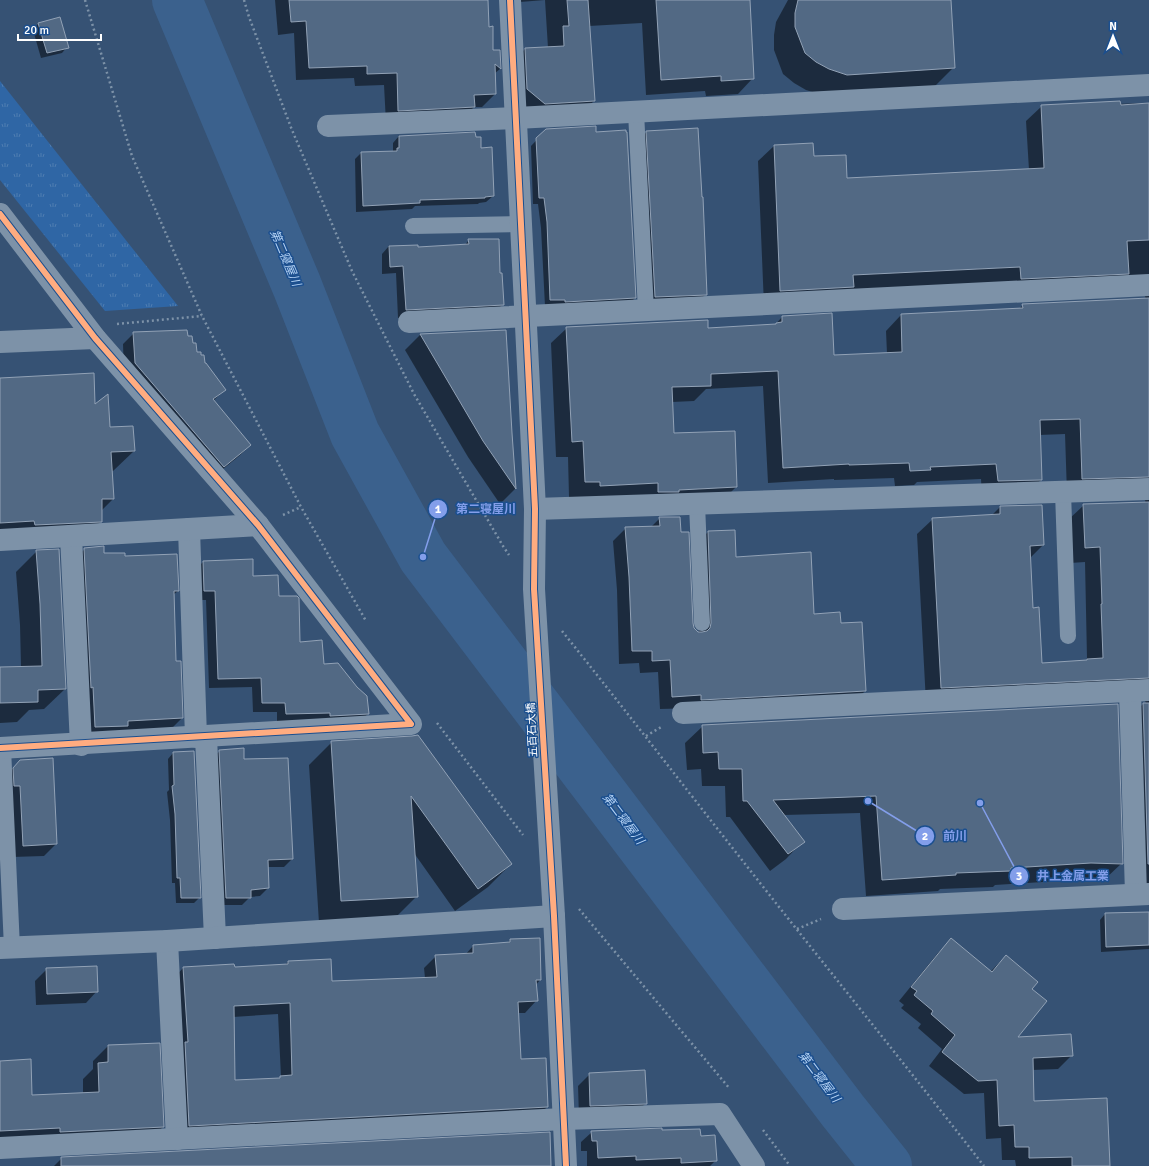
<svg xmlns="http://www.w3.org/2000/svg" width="1149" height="1166" viewBox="0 0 1149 1166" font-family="Signika,'Noto Sans JP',sans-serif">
<defs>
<pattern id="grass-tufts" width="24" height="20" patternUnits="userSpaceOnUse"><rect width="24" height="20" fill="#2f66a5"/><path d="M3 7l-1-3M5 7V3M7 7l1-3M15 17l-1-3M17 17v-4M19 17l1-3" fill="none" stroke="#4e7db2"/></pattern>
</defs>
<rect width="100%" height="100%" fill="#365274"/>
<polygon fill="url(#grass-tufts)" points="0,81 178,306 105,311 0,180"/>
<g fill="#0007" fill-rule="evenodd">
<polygon points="275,0 487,0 488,28 492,51 499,51 500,69 494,74 495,94 482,107 474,107 461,120 386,123 384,85 355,86 354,78 296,80 294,33 278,35"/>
<polygon points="520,0 749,0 753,78 738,94 706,96 705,91 646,95 642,23 589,26 594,101 578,116 530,119 510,65 525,49 548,48 545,0 520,2"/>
<polygon points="788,0 950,0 954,67 932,89 825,96 806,90 794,83 783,74 774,50 774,35 776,22"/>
<polygon points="59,18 67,47 62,53 41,58 33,30 38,24"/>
<polygon points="1149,103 1149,888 1141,888 1128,719 1143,704 1146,703 1144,699 926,703 917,534 933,519 992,515 1000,507 1043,545 1030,558 1032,609 1041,664 1085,661 1087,659 1085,562 1070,563 1068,520 1084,505 1146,503 1144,498 1067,494 1065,434 1039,435 1041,480 1025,495 982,497 981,479 917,482 914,485 895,486 894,478 834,480 834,479 768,483 763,386 706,389 694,401 672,402 673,434 736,487 721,502 569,497 568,457 556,457 551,343 567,328 707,329 774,326 782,317 834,356 887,354 886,331 901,315 1018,310 1023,305 1146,299 1144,294 764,306 758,161 774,146 812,144 813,157 846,179 1029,170 1026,121 1042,106"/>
<polygon points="546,130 596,134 635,298 629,304 545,306 541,228 538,204 533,204 531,146"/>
<polygon points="647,132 706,294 700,300 650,302 641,137"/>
<polygon points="399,136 480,149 493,196 486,202 479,203 478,204 415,206 412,209 356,212 355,159 361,153 393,152 393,143"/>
<polygon points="469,240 499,274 503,304 495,312 398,318 396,273 382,274 382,254 389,246 417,248 464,246"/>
<polygon points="505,331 515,489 500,504 468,457 405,350 420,335"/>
<polygon points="134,333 187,337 204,365 224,390 213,401 250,445 239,456 212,478 124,374 123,344"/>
<polygon points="0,379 95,406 109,428 134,451 113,471 111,471 113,499 101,511 101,521 81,542 0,542"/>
<polygon points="660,518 680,533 692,624 693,629 699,633 695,545 708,532 735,558 813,615 840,624 861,623 865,691 852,704 660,709 658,672 640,673 639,663 619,664 617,590 613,541 626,528 651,527"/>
<polygon points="85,549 103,554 124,557 178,591 173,595 175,662 182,718 172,728 85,737 74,559"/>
<polygon points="37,551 65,689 44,709 29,710 17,722 0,723 0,668 21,667 20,625 16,572"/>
<polygon points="252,560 252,577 278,597 299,643 323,665 356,687 368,714 358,723 277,723 277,712 253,712 252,687 209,688 206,600 195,600 194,571 203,562"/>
<polygon points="703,726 1122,863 1104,880 1073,880 995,885 993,887 940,889 938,891 866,896 860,813 784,815 803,841 786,859 770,871 730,817 726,817 725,786 702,786 701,769 687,770 685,743"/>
<polygon points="412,737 511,864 488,887 455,911 414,853 417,896 394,919 319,923 309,765 332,742"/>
<polygon points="220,751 243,760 292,859 284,867 267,867 268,888 260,896 250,897 242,905 218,905 211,759"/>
<polygon points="173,753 200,897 194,903 176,903 175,883 172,883 170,820 167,792 169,790 168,759"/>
<polygon points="20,761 56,844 44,856 12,857 8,773"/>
<polygon points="1149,913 1149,949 1101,952 1100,920 1105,914"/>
<path d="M510,940L540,980L536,985V1001L525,1013H517L520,1060L547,1107L536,1118L178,1137L172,980L183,968H234L285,965L288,962L331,982L425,978L424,968L436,956L465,955L473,946L507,944ZM278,1014L281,1077L278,1079L234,1081L233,1017Z"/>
<polygon points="951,940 990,972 1006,956 1031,990 1016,1038 1072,1055 1058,1069 1032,1070 1033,1102 1110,1166 1016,1166 1015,1160 1002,1160 1001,1138 986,1139 984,1093 964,1094 929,1066 942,1049 918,1028 921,1024 901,1008 904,1005 899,1001 938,953"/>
<polygon points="47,969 97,991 86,1003 36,1005 35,981"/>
<polygon points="108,1046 163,1127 147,1142 0,1145 0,1062 32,1096 83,1094 83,1079 93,1069 93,1061"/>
<polygon points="590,1074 646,1103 634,1115 579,1117 578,1086"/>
<polygon points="592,1132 700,1137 716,1160 710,1166 587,1166 587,1151 581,1151 581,1142"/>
<polygon points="62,1158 550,1166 54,1166"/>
</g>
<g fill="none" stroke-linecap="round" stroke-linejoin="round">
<polyline stroke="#3b618d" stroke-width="50" points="177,0 297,286 355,434 423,557 843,1111 887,1166"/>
</g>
<g fill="#526984" stroke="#92a2b6" fill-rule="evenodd">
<polygon points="289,0 488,0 489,27 493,26 493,50 500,50 501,69 495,64 496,94 474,95 475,107 398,111 397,73 367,74 367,66 309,68 306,21 291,22"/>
<polygon points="567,0 588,0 595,101 545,104 527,89 525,48 564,46 563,26 569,26"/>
<polygon points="656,0 750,0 754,79 721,81 721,76 661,80"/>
<polygon points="798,0 951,0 955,68 847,75 829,69 816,62 805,53 795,27 795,13"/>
<polygon points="60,17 69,48 47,53 38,23"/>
<polygon points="1120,101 1121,105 1149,103 1149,240 1127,241 1129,274 1021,279 1020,267 853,275 854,287 780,291 774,145 813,143 814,156 846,155 847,178 1044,168 1041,105"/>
<polygon points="596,126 596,132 626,130 626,132 627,132 636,298 565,302 565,300 550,300 547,222 544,198 539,198 536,138 546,129"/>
<polygon points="698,128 702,197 703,197 707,295 655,297 646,131"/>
<polygon points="475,132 476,137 481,137 481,148 492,147 494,196 485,197 485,198 420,200 420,203 363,206 361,152 397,151 397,148 399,148 399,136"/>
<polygon points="468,239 499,239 500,273 502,273 504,305 406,310 403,266 390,267 389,246 418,245 418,247 469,244"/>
<polygon points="1149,298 1149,477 1082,479 1080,419 1040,420 1042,480 998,481 996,464 930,467 931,470 910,471 909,463 849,465 849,464 783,468 778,371 711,374 711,386 672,387 674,433 735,431 737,487 679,490 679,492 658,492 658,483 600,486 600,482 585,482 583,441 572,442 566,327 708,320 708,328 776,324 776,323 782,322 782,316 832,313 834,355 902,352 901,314 1023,308 1022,304"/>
<polygon points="187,330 188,336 192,336 193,343 196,343 197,352 201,352 201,355 204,355 205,363 206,363 226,390 213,399 251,445 224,467 135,363 133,332"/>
<polygon points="506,330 512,433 516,489 483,441 420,334"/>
<polygon points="94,373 95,404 108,394 110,427 133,426 135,451 111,452 114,499 102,499 102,522 35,525 34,521 0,523 0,378"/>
<polygon points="1149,502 1149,678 941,688 932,518 1000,514 1000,506 1042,505 1044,545 1030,546 1033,608 1039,607 1042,663 1087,660 1087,659 1103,658 1101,604 1102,604 1100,547 1085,548 1083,504"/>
<polygon points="659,517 680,517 681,532 689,532 693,623 694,628 698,632 702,632 707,631 710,628 711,623 708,531 735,530 736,557 811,552 814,614 840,612 841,623 862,622 866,691 701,700 701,695 672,697 670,660 652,661 652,651 632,651 629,577 625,527 660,526"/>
<polygon points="104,546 104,553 125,553 125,556 177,554 179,591 174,591 176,661 181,661 183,718 128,721 128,726 95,727 93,687 91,688 84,548"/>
<polygon points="59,549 66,689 38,690 38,702 0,703 0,667 42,666 40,604 36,550"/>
<polygon points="253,559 253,576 278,575 279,596 297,596 299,598 300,642 322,640 324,664 338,663 357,687 367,696 369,714 330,716 330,713 286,714 285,703 262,703 261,678 218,679 215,591 204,591 203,561"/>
<polygon points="1143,703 1149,703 1149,864 1148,864"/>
<polygon points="1118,704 1123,864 1091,863 1011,868 1011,871 956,873 956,875 882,880 876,796 773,800 805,842 788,854 747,801 743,801 742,769 719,769 718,752 703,753 702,725"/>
<polygon points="418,735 512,864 478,889 411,796 418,897 341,901 331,741 412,736"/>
<polygon points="244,748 244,759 288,758 293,859 268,860 269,888 251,890 251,898 226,898 219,750"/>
<polygon points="194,751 201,898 181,898 180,878 177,878 175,814 172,786 174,785 173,752"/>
<polygon points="53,758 57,844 23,846 20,786 14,786 13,768 20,760"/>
<polygon points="1149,912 1149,945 1106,947 1105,913"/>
<path d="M540,938L541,980H536L538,1001L518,1002L521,1059L546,1058L548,1107L189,1126L185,1042H188L183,967L234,964L235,967L288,964V961L331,959L332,981L437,977L435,955L473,953V945L510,942V939ZM290,1003L292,1075L280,1076V1078L235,1080L234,1006Z"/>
<polygon points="951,938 992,972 1006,955 1038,982 1032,989 1047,1001 1018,1037 1071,1034 1073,1056 1033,1058 1034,1101 1107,1098 1110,1166 1072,1166 1072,1157 1029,1158 1029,1147 1015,1147 1014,1125 999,1126 997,1080 978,1081 942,1052 955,1035 931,1014 933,1011 914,995 917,991 911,987"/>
<polygon points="97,966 98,992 47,994 46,968"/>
<polygon points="160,1043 164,1127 60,1132 60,1128 0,1131 0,1061 31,1059 32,1095 99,1092 98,1063 108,1062 108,1045"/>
<polygon points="645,1070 647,1104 590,1106 589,1073"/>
<polygon points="662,1128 662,1130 700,1129 701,1136 715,1135 717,1161 681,1163 681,1158 636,1160 636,1156 598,1158 597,1141 592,1141 591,1131"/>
<polygon points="550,1132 551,1166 61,1166 61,1157"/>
</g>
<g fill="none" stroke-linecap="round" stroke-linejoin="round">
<g stroke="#7d92a8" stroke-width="2.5" stroke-dasharray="2 3" stroke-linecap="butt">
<polyline points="85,0 132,156 202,316 301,507 366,621"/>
<polyline points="244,0 249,17 292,130 352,271 414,394 503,546 509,555"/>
<polyline points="117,324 202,316"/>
<polyline points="283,515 301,507"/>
<path d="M562,631C623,707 682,784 742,860C822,962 904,1063 984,1166"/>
<polyline points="437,723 523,835"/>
<polyline points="646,736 663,726"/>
<polyline points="579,909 730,1089"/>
<polyline points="797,929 821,919"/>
<polyline points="763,1130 790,1166"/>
</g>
<g stroke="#7d92a8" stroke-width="16">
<polyline points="636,112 646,311"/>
<polyline points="413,226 521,224"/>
<polyline points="1063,492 1068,636"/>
<polyline points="697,504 702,623"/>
<polyline points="3,748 12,948"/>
</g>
<g stroke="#7d92a8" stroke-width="22">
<polyline points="510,0 535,509 534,589 554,916 566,1166"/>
<polyline points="328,126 516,118 1149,85"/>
<polyline points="0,214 95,338 258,525 411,724 0,748"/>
<polyline points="409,322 1149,285"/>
<polyline points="0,342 95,338"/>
<polyline points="535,509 1149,489"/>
<polyline points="189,529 196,737"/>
<polyline points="71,536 81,745"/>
<polyline points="0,540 258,525"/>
<polyline points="1130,691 1136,894"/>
<polyline points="683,713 1149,690"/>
<polyline points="206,737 215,938"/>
<polyline points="843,909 1149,894"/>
<polyline points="167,941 177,1139"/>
<polyline points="0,948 167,941 554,916"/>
<polyline points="0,1148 564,1119 720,1114 754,1166"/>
</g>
<defs>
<g id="cycleway">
<polyline points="510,0 535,509 534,589 554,916 566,1166"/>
<polyline points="0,214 95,338 258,525 411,724 0,748"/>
</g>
</defs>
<use href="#cycleway" stroke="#1b4f8f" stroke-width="8"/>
<use href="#cycleway" stroke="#ffac80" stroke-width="6"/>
</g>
<g text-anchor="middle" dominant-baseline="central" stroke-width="3" stroke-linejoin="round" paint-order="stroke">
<g font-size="11" fill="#fff" stroke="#1b4f8f">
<text transform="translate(532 730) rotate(-93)">五百石大橋</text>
</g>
<g font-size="12" font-style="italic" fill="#b5d3f5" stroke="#1b4f8f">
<text transform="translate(285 258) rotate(67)">第二寝屋川</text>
<text transform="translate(623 819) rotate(53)">第二寝屋川</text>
<text transform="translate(819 1077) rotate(53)">第二寝屋川</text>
</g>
</g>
<path fill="none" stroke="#839eea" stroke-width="1.5" d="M423 557L438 509M868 801L925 836M980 803L1019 876"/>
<g fill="#839eea" stroke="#1b4f8f" stroke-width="1.5">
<circle cx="423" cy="557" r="4"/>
<circle cx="868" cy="801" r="4"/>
<circle cx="980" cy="803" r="4"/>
<circle cx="438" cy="509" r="10"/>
<circle cx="925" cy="836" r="10"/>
<circle cx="1019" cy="876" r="10"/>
</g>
<g font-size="12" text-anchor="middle" font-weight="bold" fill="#fff">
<text x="438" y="513">1</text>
<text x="925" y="840">2</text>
<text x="1019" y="880">3</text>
</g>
<g font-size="12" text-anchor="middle" font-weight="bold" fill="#839eea" stroke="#1b4f8f" stroke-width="3" stroke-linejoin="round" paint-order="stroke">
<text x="486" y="513">第二寝屋川</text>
<text x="955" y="840">前川</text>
<text x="1073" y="880">井上金属工業</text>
</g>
<g transform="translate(1113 36)" stroke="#1b4f8f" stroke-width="3" paint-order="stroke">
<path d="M0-3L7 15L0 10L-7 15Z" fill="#ffffff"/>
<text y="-6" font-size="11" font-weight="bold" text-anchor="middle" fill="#ffffff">N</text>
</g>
<path d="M18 34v6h83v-6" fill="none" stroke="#ffffff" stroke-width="2"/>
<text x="24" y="34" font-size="12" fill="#ffffff" stroke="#1b4f8f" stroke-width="3" paint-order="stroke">20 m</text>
</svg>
